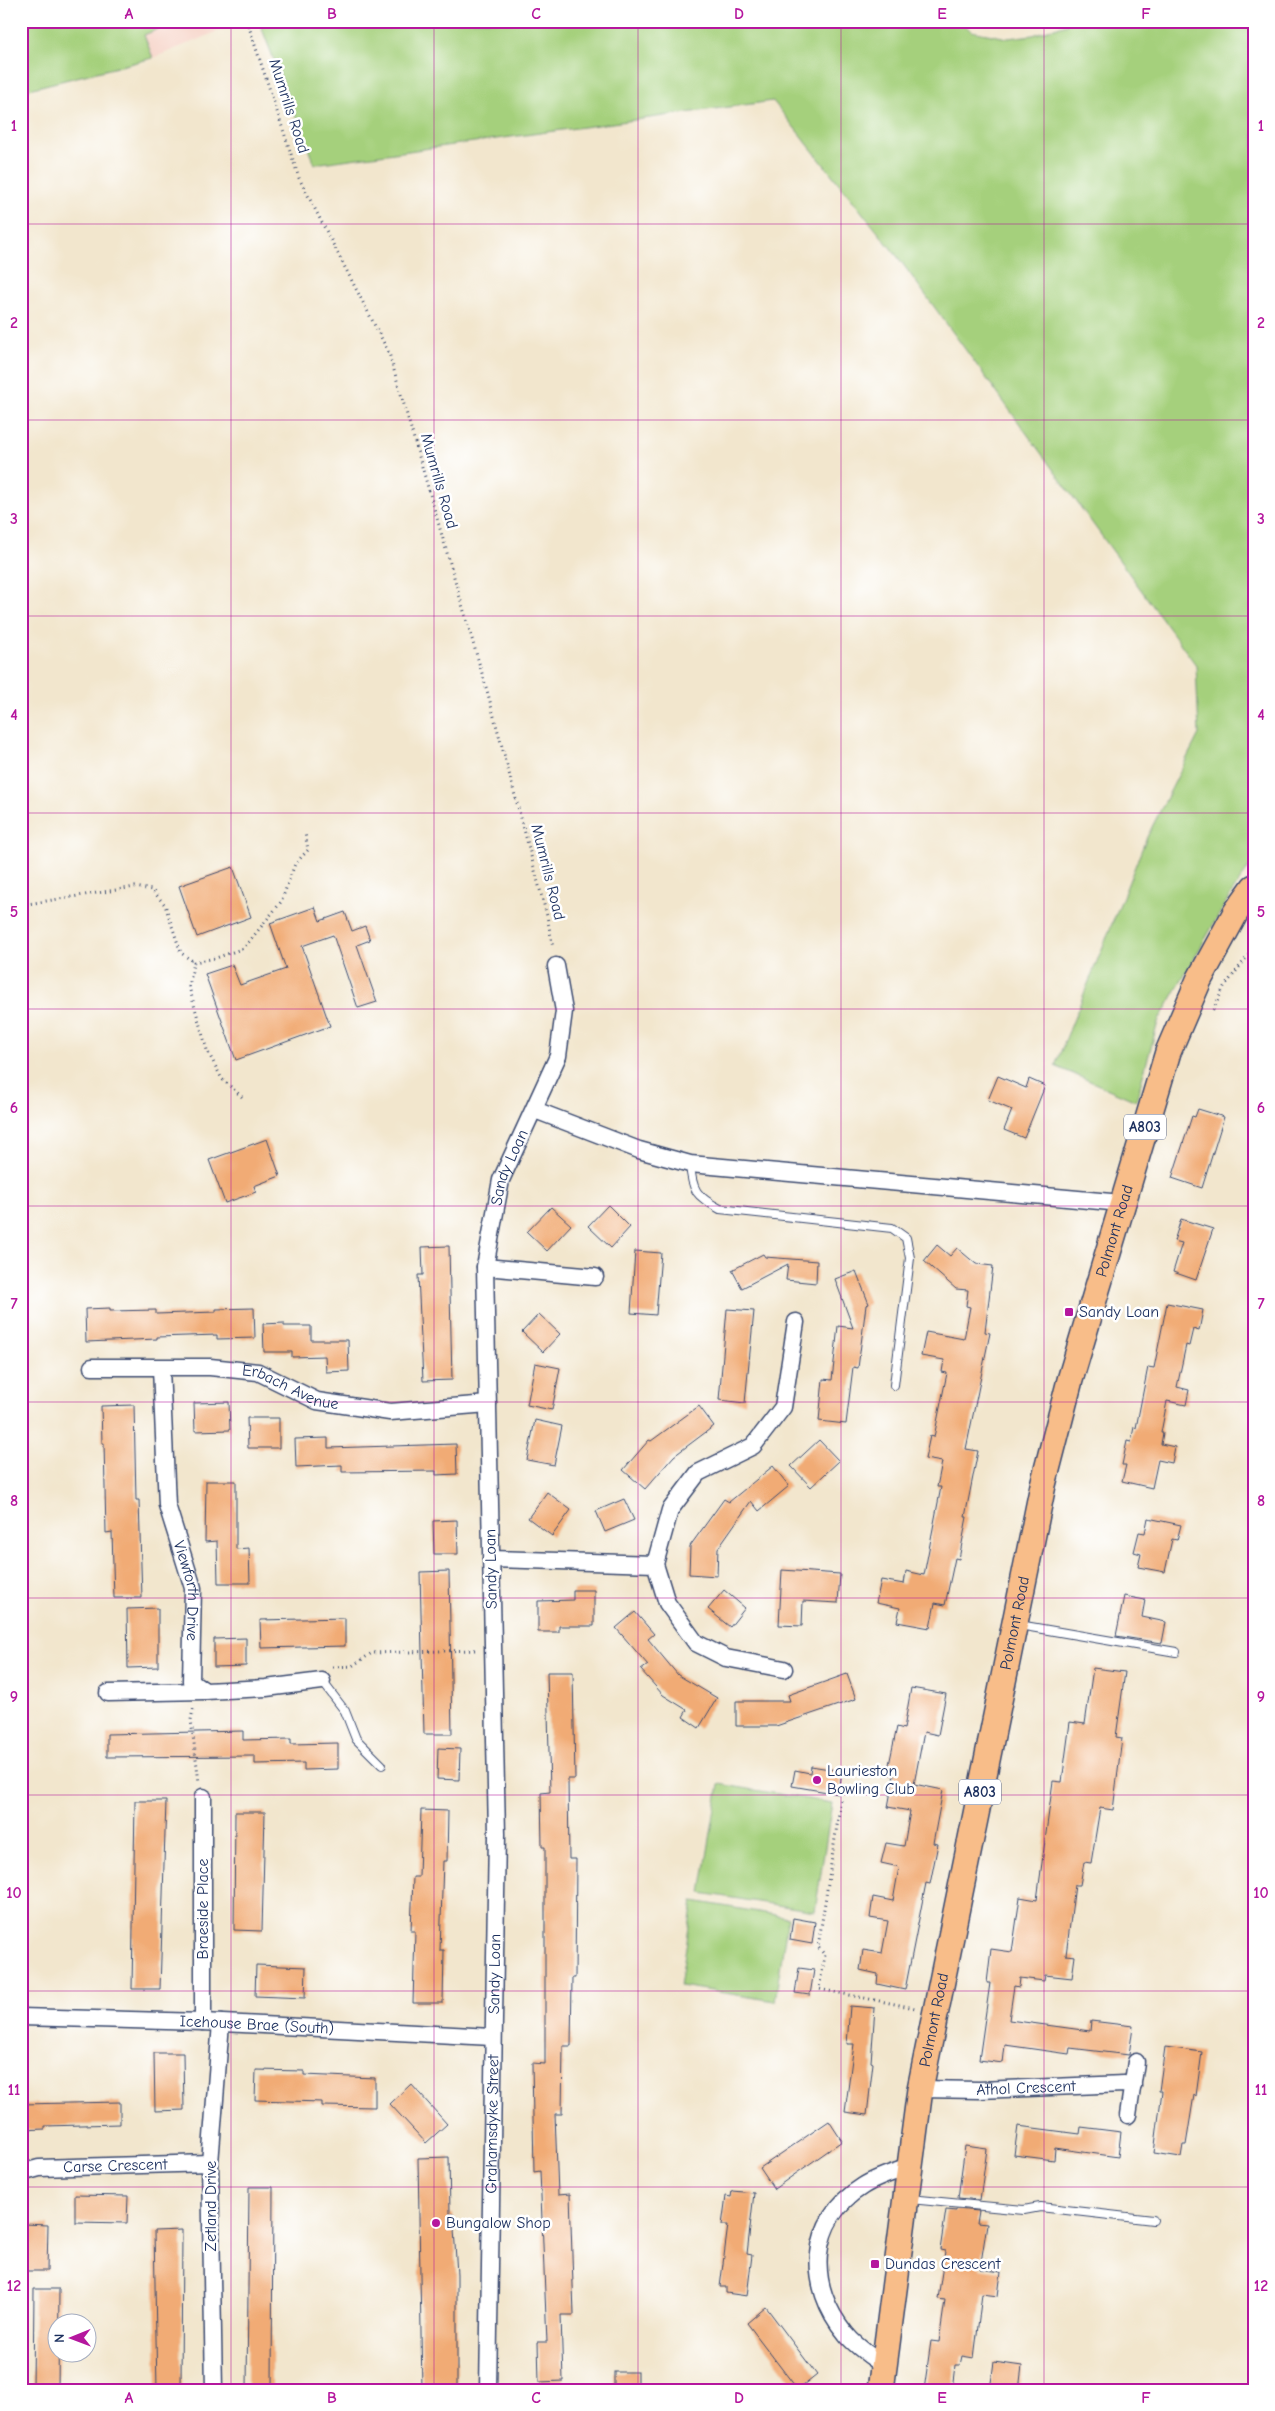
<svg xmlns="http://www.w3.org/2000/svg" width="1275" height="2411" viewBox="0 0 1275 2411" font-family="'Comic Neue',sans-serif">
<rect width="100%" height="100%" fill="#fff"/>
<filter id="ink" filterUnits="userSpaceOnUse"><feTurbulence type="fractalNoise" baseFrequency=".02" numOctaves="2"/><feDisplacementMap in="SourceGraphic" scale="10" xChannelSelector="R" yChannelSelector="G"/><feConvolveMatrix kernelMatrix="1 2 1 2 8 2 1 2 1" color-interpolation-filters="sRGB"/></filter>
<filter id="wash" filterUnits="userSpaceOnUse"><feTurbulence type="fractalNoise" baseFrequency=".0096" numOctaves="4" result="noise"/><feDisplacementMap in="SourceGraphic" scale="20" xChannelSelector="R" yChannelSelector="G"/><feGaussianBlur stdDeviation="1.12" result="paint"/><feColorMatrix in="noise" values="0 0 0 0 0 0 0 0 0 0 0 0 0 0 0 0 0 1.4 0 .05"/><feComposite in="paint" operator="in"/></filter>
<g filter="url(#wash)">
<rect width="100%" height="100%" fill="#f2e6cd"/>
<polygon fill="#f6d1c5" points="177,21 231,21 233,25 153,58 144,35"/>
<g fill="#a5d07c" stroke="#60806d">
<polygon points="21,21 177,21 144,35 153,58 21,91"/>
<polygon points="259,21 961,21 971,31 1008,38 1033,35 1076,21 1243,21 1254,24 1254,859 1228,899 1158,1022 1136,1101 1055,1066 1146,839 1199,734 1196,665 897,256 773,101 314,164"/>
<polygon points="719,1784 832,1803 815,1911 701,1893"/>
<polygon points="693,1901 788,1917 775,2001 680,1986"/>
</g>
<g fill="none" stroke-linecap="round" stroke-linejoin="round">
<polyline stroke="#69c3e7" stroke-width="6" points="989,21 1018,21"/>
</g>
<g id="blocks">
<g fill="#f1ab75">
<polygon points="233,867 251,917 197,937 179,886"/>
<polygon points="315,907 320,921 345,912 352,931 365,926 370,940 357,945 377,1002 358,1008 333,935 302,946 330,1026 236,1060 205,974 232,965 240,985 286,969 270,923"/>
<polygon points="998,1076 1026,1088 1029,1079 1045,1086 1024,1138 1004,1130 1012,1110 988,1100"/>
<polygon points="1198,1109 1224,1117 1202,1188 1172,1178 1192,1116 1195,1117"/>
<polygon points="267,1139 280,1176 254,1186 256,1192 225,1203 209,1160"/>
<polygon points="608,1205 630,1227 611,1248 588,1226"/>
<polygon points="551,1207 571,1225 547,1251 527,1232"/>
<polygon points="1181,1219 1213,1229 1196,1280 1173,1272 1182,1243 1174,1241"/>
<polygon points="937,1245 950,1256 957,1248 976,1264 993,1266 985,1332 990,1333 966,1449 978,1451 965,1517 967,1517 959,1559 955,1558 945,1605 935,1603 930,1628 897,1622 900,1608 876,1603 881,1580 904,1584 906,1571 924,1575 941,1487 937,1487 942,1462 925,1459 930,1436 934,1437 947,1373 942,1372 944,1360 921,1356 926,1332 964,1339 970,1307 966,1306 968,1290 956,1289 924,1261"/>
<polygon points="449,1246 452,1380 423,1381 418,1275 423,1275 422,1247"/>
<polygon points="635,1251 661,1253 656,1315 631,1313"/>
<polygon points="763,1254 765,1257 817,1261 816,1283 786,1280 788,1264 742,1288 732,1270"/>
<polygon points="856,1271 869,1304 866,1305 858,1368 853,1367 846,1424 819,1421 823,1379 832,1380 838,1326 853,1328 835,1279"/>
<polygon points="1167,1303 1203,1310 1199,1331 1193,1329 1189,1346 1186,1345 1177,1387 1189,1390 1186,1405 1167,1401 1161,1433 1163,1433 1161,1444 1175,1447 1172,1463 1158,1460 1152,1488 1122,1481 1126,1465 1122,1465 1127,1441 1131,1442 1134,1427 1136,1428 1148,1367 1154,1368"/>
<polygon points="110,1308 110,1311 156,1310 156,1314 216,1312 216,1309 254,1308 255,1338 217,1339 217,1335 157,1337 157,1339 86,1342 85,1309"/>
<polygon points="727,1309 754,1311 745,1403 719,1400"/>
<polygon points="539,1314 560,1334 543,1352 522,1332"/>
<polygon points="284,1323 284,1326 311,1326 311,1340 348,1340 349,1371 326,1372 325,1356 292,1357 292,1352 264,1352 263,1324"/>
<polygon points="535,1363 560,1368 552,1410 527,1405"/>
<polygon points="229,1402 230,1430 195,1431 194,1403"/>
<polygon points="134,1405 136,1500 139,1500 142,1598 114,1598 112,1532 106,1533 104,1443 102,1443 101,1406"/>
<polygon points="699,1406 714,1426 674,1456 645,1489 623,1470 649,1440 651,1441"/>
<polygon points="247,1418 279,1418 279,1448 248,1448"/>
<polygon points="535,1420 562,1426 554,1465 527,1460"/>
<polygon points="328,1438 328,1448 456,1444 457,1474 436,1475 436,1471 342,1472 342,1465 296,1467 295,1439"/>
<polygon points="819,1440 839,1461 811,1487 791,1466"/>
<polygon points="773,1466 789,1486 759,1511 751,1501 718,1548 717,1576 689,1574 690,1546 724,1499 729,1502"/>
<polygon points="206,1481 236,1481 236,1549 249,1548 250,1583 218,1583 217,1541 205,1542"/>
<polygon points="547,1492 571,1510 552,1536 528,1518"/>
<polygon points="624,1499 634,1520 605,1532 596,1511"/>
<polygon points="1148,1518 1181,1525 1177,1540 1172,1539 1165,1572 1138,1567 1141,1554 1134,1552 1139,1532 1145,1533"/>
<polygon points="457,1520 458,1554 434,1554 433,1521"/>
<polygon points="782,1570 840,1574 838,1603 803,1601 802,1626 779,1625"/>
<polygon points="449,1571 452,1734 424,1734 420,1572"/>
<polygon points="573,1590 594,1590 594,1626 559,1626 559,1632 538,1632 538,1601 573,1600"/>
<polygon points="724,1590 745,1608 730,1627 708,1609"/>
<polygon points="1124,1596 1145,1600 1142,1617 1166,1622 1162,1643 1116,1636"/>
<polygon points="158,1608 158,1667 128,1668 127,1609"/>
<polygon points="635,1612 654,1634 648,1639 678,1675 717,1698 699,1728 683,1717 687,1710 663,1695 641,1670 648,1665 616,1628"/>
<polygon points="345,1618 345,1646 261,1648 260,1620"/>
<polygon points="246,1638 246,1666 214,1667 214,1639"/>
<polygon points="1093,1668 1125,1672 1116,1737 1122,1738 1113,1810 1100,1808 1091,1863 1084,1862 1080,1885 1075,1885 1066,1955 1075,1956 1072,1978 1045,1975 1044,1981 1020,1978 1019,1987 1014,1986 1009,2020 1090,2031 1091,2021 1133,2026 1129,2055 1070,2048 1069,2054 1005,2045 1003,2063 979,2060 990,1983 987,1983 991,1949 1012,1952 1020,1897 1037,1900 1053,1781 1062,1782 1070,1722 1085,1724"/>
<polygon points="547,1672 573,1672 575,1779 568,1779 569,1859 576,1859 575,1978 572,1978 571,2046 563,2046 562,2114 555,2114 558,2195 570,2194 574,2315 561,2315 563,2381 539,2382 538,2342 547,2342 540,2171 534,2172 532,2063 545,2064 545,1847 542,1847 541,1793 550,1792"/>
<polygon points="847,1674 856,1699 776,1726 736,1726 736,1701 790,1701 788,1695"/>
<polygon points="911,1688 946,1694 938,1735 924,1732 914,1784 943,1790 933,1843 938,1844 930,1884 926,1883 905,1990 877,1984 878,1974 860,1970 863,1950 882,1953 888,1921 870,1918 873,1897 893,1901 899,1867 881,1863 886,1843 904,1846 910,1811 888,1807 894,1775 887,1774 897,1727 904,1729"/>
<polygon points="243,1731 243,1740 291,1739 291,1744 338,1743 338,1769 304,1770 304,1763 255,1764 255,1756 107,1757 107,1734"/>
<polygon points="438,1748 460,1749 459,1780 437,1779"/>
<polygon points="811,1766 842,1771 839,1794 792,1786 795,1770 810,1773"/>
<polygon points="135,1801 166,1801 160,1989 132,1989"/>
<polygon points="421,1810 448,1811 447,1861 443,1861 440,1950 444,1950 443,2003 413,2003 415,1931 411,1931 413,1877 419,1877"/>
<polygon points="235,1812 265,1812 262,1931 234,1930"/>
<polygon points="793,1918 815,1922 812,1944 790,1940"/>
<polygon points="256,1965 306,1967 305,1998 255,1996"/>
<polygon points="799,1968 814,1970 810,1995 795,1993"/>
<polygon points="850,2006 875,2008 871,2062 873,2063 867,2115 845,2112 854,2044 847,2044"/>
<polygon points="1165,2047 1202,2052 1196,2096 1194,2095 1186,2145 1183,2145 1181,2157 1154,2153 1162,2091 1159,2091"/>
<polygon points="154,2053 183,2053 184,2110 155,2111"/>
<polygon points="256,2070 304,2071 304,2075 375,2078 375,2107 322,2106 322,2102 255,2100"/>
<polygon points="411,2084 447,2124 426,2143 390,2104"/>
<polygon points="120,2102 120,2124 45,2126 45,2129 21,2130 21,2104"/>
<polygon points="829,2121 842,2141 774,2189 760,2168"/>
<polygon points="1018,2126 1080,2134 1081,2127 1121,2132 1118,2157 1055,2148 1054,2160 1014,2155"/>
<polygon points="965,2146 987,2149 980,2200 958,2198"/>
<polygon points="449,2157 450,2214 453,2214 457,2274 457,2390 422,2390 418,2158"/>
<polygon points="249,2187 273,2187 272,2390 247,2390"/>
<polygon points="732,2191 754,2193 747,2254 752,2255 747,2296 726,2293 726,2287 720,2287 728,2225 722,2225 726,2196 731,2197"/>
<polygon points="75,2195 128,2196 127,2223 75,2222"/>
<polygon points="956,2209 979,2211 977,2223 987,2224 980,2269 1001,2272 998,2296 982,2294 974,2358 962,2356 960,2365 955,2365 952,2390 924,2390 931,2341 939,2342 945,2300 938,2299 945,2251 940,2250 946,2210 956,2211"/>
<polygon points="24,2224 48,2225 47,2271 23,2271"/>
<polygon points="182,2230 181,2390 157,2390 154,2231"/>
<polygon points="34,2289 59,2289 58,2390 33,2390"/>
<polygon points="766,2307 817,2375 798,2390 747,2323"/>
<polygon points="994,2362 1022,2366 1019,2390 990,2390"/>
<rect x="614" y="2372" width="24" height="18"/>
</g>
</g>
</g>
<g filter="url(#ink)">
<use href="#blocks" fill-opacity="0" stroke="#3b4a6f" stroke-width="1"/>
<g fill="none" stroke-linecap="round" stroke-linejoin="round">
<defs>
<g id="lane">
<path d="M690,1164C692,1191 696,1196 720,1209L892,1228L906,1238L910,1258L894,1385"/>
<polyline points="1019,1625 1176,1652"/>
<polyline points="322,1681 345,1711 356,1739 382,1765"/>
<polyline points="910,2199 1024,2210 1040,2207 1153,2220"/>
</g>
<g id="street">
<polyline points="535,1110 639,1150 690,1164 1122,1203"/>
<polyline points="485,1267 595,1277"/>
<path id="s1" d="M92,1367H210L258,1372L317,1401L390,1412L488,1404"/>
<path id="s2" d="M161,1368L167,1505L193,1588L191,1681L205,1691L266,1688L322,1681"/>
<polyline points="491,1559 655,1564"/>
<polyline points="784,1669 726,1658 696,1643 667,1603 655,1564 670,1510 698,1473 753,1446 783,1407 796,1322"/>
<polyline points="108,1693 205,1691"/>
<path id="s3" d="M21,2017L203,2022L492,2037"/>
<polyline points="203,2022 203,1797"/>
<path id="s4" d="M920,2089L979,2090L1124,2084L1133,2086"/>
<polyline points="1128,2115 1136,2062"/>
<path id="s5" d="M21,2173L39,2168L210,2163"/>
<path d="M884,2366C871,2356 856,2347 846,2334C806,2286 808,2220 863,2186C877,2177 894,2172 909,2167"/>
<polyline points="214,2390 210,2163 221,2023"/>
<path id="s6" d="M488,2390L497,1834L485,1267L501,1180L558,1056L564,1011L556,966"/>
</g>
<g id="primary">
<path id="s7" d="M881,2390L920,2089L1043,1485L1070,1380L1168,1052L1199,980L1236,912L1254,887"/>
</g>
</defs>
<use href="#lane" stroke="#3b4a6f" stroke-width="10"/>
<use href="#street" stroke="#3b4a6f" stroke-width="19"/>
<use href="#primary" stroke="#3b4a6f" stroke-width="28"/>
<g stroke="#3b4a6f" stroke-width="3" stroke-dasharray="1 4" stroke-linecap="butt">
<polyline points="247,21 299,178 389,353 488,694 547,916 553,948"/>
<polyline points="21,905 135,887 152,890 165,905 181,953 194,962"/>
<polyline points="1213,1010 1224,987 1254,948"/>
<polyline points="242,1097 222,1079 207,1050 189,987 194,962 216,958 244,948 281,902 295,864 308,850 305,833"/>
<polyline points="333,1667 352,1666 372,1653 476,1650"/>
<polyline points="193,1709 191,1720 199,1782"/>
<polyline points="841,1800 818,1947 825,1955 819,1989 915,2008"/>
</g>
<use href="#lane" stroke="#fff" stroke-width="8"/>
<use href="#street" stroke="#fff" stroke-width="16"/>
<use href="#primary" stroke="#f8bd89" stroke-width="25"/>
</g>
</g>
<path fill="none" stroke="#b5179e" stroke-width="1" stroke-opacity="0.55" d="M231,21V2390M434,21V2390M638,21V2390M841,21V2390M1044,21V2390M21,224H1254M21,420H1254M21,616H1254M21,813H1254M21,1009H1254M21,1206H1254M21,1402H1254M21,1598H1254M21,1795H1254M21,1991H1254M21,2187H1254"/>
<g fill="#b5179e" stroke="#fff" stroke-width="2">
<rect x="1064" y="1307" width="10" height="10" rx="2.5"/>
<circle cx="817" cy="1780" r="5"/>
<circle cx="436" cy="2223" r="5"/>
<rect x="870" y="2259" width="10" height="10" rx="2.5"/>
</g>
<g text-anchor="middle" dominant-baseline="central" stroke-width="5" stroke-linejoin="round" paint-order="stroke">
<g fill="#fff" stroke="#5f6d8e" stroke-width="1">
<rect x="1124" y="1114.5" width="42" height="25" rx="4"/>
<rect x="959" y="1779.5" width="42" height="25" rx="4"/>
</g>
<g font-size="15" font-weight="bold" fill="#1b2f5e">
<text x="1145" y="1127">A803</text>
<text x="980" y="1792">A803</text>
</g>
<g font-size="16" fill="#1b2f5e" stroke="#fff">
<text transform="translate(289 106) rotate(72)">Mumrills Road</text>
<text transform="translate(439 481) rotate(74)">Mumrills Road</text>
<text transform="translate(548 872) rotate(76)">Mumrills Road</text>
<text stroke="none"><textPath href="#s6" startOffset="1226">Sandy Loan</textPath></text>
<text stroke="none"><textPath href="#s7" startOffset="1184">Polmont Road</textPath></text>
<text stroke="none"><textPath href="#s1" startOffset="202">Erbach Avenue</textPath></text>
<text transform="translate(491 1569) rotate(-91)">Sandy Loan</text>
<text stroke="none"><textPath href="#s2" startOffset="226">Viewforth Drive</textPath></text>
<text stroke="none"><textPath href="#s7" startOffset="779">Polmont Road</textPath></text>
<text transform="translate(203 1909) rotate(-90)">Braeside Place</text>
<text stroke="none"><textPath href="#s6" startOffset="416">Sandy Loan</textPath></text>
<text stroke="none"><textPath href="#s7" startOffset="374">Polmont Road</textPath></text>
<text stroke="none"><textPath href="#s3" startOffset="236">Icehouse Brae (South)</textPath></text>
<text stroke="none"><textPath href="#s4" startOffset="106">Athol Crescent</textPath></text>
<text stroke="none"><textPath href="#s6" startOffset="266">Grahamsdyke Street</textPath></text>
<text stroke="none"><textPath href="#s5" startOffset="95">Carse Crescent</textPath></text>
<text transform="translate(211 2206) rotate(-90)">Zetland Drive</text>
</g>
<g font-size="16" fill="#1b2f5e" stroke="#fff" text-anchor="start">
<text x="1079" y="1312">Sandy Loan</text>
<text x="827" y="1771">Laurieston<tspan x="827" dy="18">Bowling Club</tspan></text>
<text x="446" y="2223">Bungalow Shop</text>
<text x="885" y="2264">Dundas Crescent</text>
</g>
</g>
<rect width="1275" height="2411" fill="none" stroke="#fff" stroke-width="55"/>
<g transform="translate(72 2338) rotate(269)"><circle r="24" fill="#ffffff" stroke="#a4acbf"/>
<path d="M0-4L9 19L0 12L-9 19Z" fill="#b5179e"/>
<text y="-8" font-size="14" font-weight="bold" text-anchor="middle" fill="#1b2f5e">N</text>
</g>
<rect x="28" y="28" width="1220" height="2356" fill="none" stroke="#b5179e" stroke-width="2"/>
<g font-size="16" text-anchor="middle" font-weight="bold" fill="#b5179e">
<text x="129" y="19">A</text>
<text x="332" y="19">B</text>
<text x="536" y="19">C</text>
<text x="739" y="19">D</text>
<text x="942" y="19">E</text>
<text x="1146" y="19">F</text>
<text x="14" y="131">1</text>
<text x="1261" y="131">1</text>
<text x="14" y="328">2</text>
<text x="1261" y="328">2</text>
<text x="14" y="524">3</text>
<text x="1261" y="524">3</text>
<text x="14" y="720">4</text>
<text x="1261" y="720">4</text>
<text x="14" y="917">5</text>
<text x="1261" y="917">5</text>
<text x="14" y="1113">6</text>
<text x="1261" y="1113">6</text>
<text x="14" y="1309">7</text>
<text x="1261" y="1309">7</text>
<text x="14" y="1506">8</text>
<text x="1261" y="1506">8</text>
<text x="14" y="1702">9</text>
<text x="1261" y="1702">9</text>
<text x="14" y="1898">10</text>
<text x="1261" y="1898">10</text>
<text x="14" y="2095">11</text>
<text x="1261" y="2095">11</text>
<text x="14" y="2291">12</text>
<text x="1261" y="2291">12</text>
<text x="129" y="2403">A</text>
<text x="332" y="2403">B</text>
<text x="536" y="2403">C</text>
<text x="739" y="2403">D</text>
<text x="942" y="2403">E</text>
<text x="1146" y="2403">F</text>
</g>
</svg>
